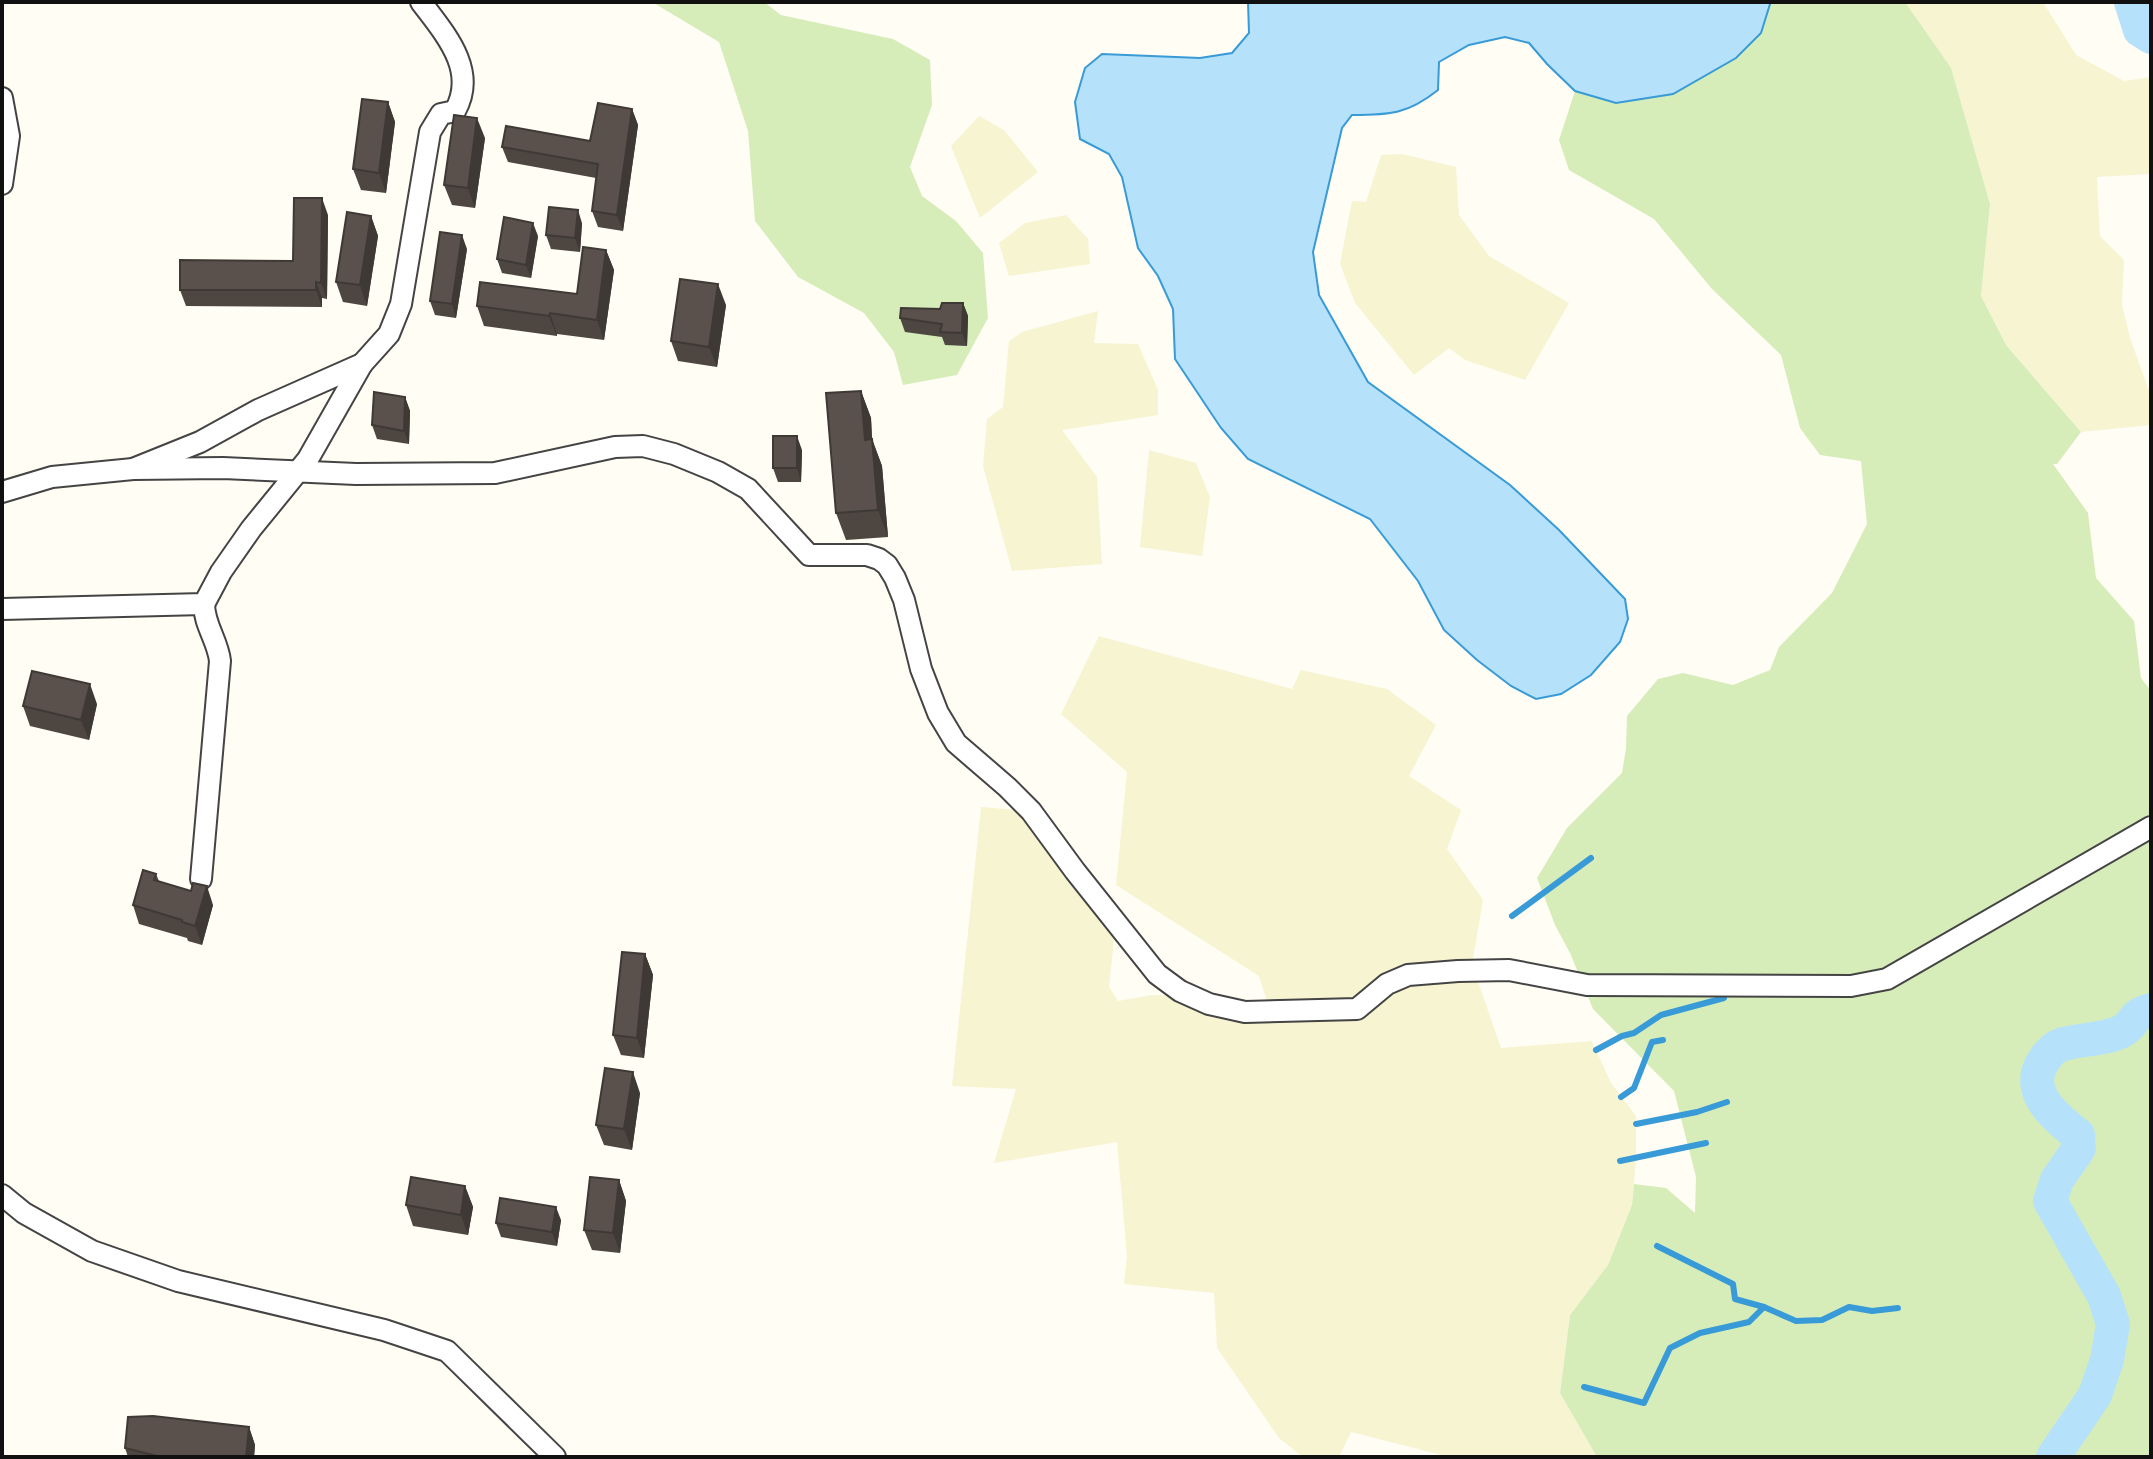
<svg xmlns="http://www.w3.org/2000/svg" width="2153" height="1459" viewBox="0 0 2153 1459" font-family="Lora,serif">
<rect width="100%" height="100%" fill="#fffdf4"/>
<g fill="#f7f4d2">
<polygon points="1905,2 2043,2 2076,55 2124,81 2151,77 2151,174 2097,177 2100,236 2124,260 2122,305 2130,338 2151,396 2151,425 2081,432 2006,345 1981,296 1990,204 1951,69"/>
<polygon points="979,116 1004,130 1038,172 980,218 951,146"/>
<polygon points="1402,154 1456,167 1459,215 1489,256 1569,303 1525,380 1465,360 1449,348 1414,375 1355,303 1340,264 1352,201 1366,202 1381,155"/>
<polygon points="1066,215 1088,239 1090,264 1009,276 999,243 1025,223"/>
<polygon points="1098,311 1094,343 1138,344 1158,390 1158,415 1062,430 1097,477 1102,564 1012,571 983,466 987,419 1003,407 1009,341 1022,332"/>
<polygon points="1149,450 1196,463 1210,497 1202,556 1140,547"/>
<polygon points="1099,636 1292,689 1301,670 1387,689 1436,725 1409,776 1461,810 1447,849 1483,900 1472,964 1501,1048 1592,1041 1611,1083 1636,1116 1636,1160 1632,1205 1608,1265 1570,1315 1560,1393 1597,1457 1449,1457 1351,1432 1339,1457 1303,1457 1279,1438 1217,1348 1214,1293 1124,1284 1127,1256 1117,1142 994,1163 1016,1089 952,1086 981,807 1031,811 1116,921 1109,987 1118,1001 1152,995 1192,996 1270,1011 1259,976 1116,885 1127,772 1061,714"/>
</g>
<g fill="#d6edba">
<polygon points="652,2 764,2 781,15 893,39 930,60 932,105 910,167 922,196 956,221 983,253 988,318 957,375 903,385 894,352 864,313 798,277 755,221 748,131 719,42"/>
<polygon points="1769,2 1905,2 1951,68 1990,204 1981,296 2006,345 2081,432 2057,464 2053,464 2088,513 2096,578 2134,621 2141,678 2151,691 2151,1457 1597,1457 1560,1393 1570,1315 1608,1265 1632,1205 1634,1184 1666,1188 1695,1213 1696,1177 1674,1091 1593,1009 1570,953 1555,925 1537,878 1567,828 1622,773 1626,748 1627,716 1658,679 1683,673 1733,685 1770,670 1779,647 1832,593 1867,524 1861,461 1820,455 1800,428 1781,355 1712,289 1654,219 1569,170 1559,140 1575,91 1616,103 1673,94 1736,58 1761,33"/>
</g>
<path fill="#b5e2fa" stroke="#389ad6" stroke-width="2" d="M1248,2H1769L1770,4L1761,33L1736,58L1673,94L1616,103L1575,91L1547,64L1529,43L1505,37L1469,45L1439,62L1438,90C1408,114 1390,115 1352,115L1342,128L1313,252L1319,295L1368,382L1510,485L1559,530L1625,599L1628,619L1620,642L1591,675L1561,694L1536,699L1511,686L1477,660L1444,630L1418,581L1370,519L1248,459L1221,428L1175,359L1173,309L1158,276L1138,248L1122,177L1109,154L1080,139L1075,102L1085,68L1102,54L1200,58L1232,53L1249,33Z"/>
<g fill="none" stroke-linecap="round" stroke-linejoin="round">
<g stroke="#389ad6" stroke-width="6">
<polyline points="1512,916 1591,858"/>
<polyline points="1596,1050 1622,1036 1634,1033 1661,1015 1724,998"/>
<polyline points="1621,1097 1634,1088 1652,1042 1663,1040"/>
<polyline points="1636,1124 1697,1112 1727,1102"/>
<polyline points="1620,1161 1706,1143"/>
<polyline points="1657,1246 1733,1284 1735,1299 1764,1307"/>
<polyline points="1584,1387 1644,1403 1670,1348 1700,1333 1749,1322 1764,1307 1796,1321 1822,1320 1849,1307 1872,1311 1898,1308"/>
</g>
<g stroke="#b5e2fa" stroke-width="34">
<polyline points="2131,2 2140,30 2151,37"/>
<path d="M2053,1457L2095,1395L2107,1360L2113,1324L2104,1296L2050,1201L2057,1180L2079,1148L2078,1135C2055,1117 2023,1091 2044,1060C2050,1051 2056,1045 2068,1043C2084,1039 2108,1039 2122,1031C2136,1024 2130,1015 2151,1010"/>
</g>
<defs>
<g id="street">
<polyline points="2,98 9,136 2,184"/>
<polyline points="133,469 223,468 356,474 495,473 615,447 643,446 674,454 718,472 748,489 809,555 867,555 879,559 887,565 895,578 904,600 921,669 938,713 956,743 1007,787 1031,811 1075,871 1157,974 1180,991 1209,1004 1245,1012 1357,1009 1387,984 1408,975 1458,971 1509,970 1587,985 1851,986 1887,979 2151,827"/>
<path d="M2,492L52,477L133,469L200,442L258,410L362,364L389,334L401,304L430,132L441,114L455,111C478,70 445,34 421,2"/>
<polyline points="2,609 204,604 221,572 251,529 308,459 362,364"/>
<path d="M201,879L220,661C218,641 204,625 204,604"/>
<polyline points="2,1195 24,1213 92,1251 178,1281 384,1330 447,1351 555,1457"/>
</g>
</defs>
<use href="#street" stroke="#444" stroke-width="24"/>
<use href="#street" stroke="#fff" stroke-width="20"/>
</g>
<g fill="#4d4641">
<polygon points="388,102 395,122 386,193 361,190 353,169"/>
<polygon points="632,109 638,125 623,231 598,227 592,211 596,178 508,162 502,147 590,141"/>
<polygon points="485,138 475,208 452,205 444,185"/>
<polygon points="328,215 327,299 322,298 322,307 186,306 180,290 293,261"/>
<polygon points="371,216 378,236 367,306 343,302 336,282"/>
<polygon points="582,223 580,252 551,249 546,235"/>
<polygon points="538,236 531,278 502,273 497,259"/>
<polygon points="467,249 456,318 435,315 430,301"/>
<polygon points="606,250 614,270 604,340 557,334 557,336 484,326 477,306 577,294"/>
<polygon points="963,303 968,316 967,346 945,345 942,337 905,332 900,318"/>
<polygon points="726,305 717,367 678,361 671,341"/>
<polygon points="861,391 871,418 872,439 882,466 888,537 846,540 836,513"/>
<polygon points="405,397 410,411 409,444 377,439 372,425"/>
<polygon points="802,450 801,482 778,482 773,468"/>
<polygon points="97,704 89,740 30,726 23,706"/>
<polygon points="156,874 159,881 213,905 202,945 188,941 187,938 139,924 133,905"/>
<polygon points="645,954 653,975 644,1058 621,1055 613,1035"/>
<polygon points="640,1093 632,1150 604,1145 596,1125"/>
<polygon points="619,1180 626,1201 620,1253 592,1250 584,1230"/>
<polygon points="465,1186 473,1207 468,1235 413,1226 406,1205"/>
<polygon points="561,1220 557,1246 501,1237 496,1223"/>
<polygon points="249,1427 255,1445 254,1457 128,1457 125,1448"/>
</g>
<g fill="#3f3935">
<polygon points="388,102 395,122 386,193 379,173"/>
<polygon points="632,109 638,125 623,231 617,215"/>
<polygon points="477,118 485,138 475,208 468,188"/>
<polygon points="322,198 328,215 327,299 321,283"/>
<polygon points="578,210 582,223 580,252 575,238"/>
<polygon points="371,216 378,236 367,306 360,285"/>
<polygon points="533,223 538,236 531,278 526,265"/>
<polygon points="462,235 467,249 456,318 452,304"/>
<polygon points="606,250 614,270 604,340 597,320"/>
<polygon points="316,282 322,298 322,307 316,290"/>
<polygon points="718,284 726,305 717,367 709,347"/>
<polygon points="963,303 968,316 967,346 962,333"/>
<polygon points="550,313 557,334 557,336 549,316"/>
<polygon points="861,391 871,418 872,439 882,466 888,537 878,510 865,440"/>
<polygon points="405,397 410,411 409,444 404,431"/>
<polygon points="797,436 802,450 801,482 797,468"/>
<polygon points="90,684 97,704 89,740 81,720"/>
<polygon points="207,886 213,905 202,945 195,926"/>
<polygon points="645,954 653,975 644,1058 637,1038"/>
<polygon points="633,1072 640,1093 632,1150 624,1129"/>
<polygon points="619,1180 626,1201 620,1253 613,1233"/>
<polygon points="465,1186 473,1207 468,1235 461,1215"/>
<polygon points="556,1207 561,1220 557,1246 552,1232"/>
<polygon points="249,1427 255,1445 254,1457 246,1457"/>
</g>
<g fill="#5a514c" stroke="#3f3935" stroke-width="2">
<polygon points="362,99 388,102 379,173 353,169"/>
<polygon points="598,103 632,109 617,215 592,211 598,164 502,147 506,126 590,141"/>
<polygon points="454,115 477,118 468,188 444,185"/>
<polygon points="294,198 322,198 321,283 316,282 316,290 180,290 180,260 293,261"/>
<polygon points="549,207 578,210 575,238 546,235"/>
<polygon points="347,212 371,216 360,285 336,282"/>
<polygon points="504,217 533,223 526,265 497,259"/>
<polygon points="440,232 462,235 452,304 430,301"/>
<polygon points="583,247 606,250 597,320 550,313 549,316 477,306 480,282 577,294"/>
<polygon points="680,279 718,284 709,347 671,341"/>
<polygon points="942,303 963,303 962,333 940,332 942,324 900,318 901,308 940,309"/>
<polygon points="861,391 865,440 872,439 878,510 836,513 826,393"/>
<polygon points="374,392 405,397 404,431 372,425"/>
<rect x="773" y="436" width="24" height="32"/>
<polygon points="32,671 90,684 81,720 23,706"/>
<polygon points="143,870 156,874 154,880 191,891 193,883 207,886 195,926 182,922 182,920 133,905"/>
<polygon points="622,952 645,954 637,1038 613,1035"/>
<polygon points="605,1068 633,1072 624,1129 596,1125"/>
<polygon points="411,1177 465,1186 461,1215 406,1205"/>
<polygon points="590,1177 619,1180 613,1233 584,1230"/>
<polygon points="500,1198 556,1207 552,1232 496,1223"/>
<polygon points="153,1416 249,1427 246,1457 161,1457 125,1448 128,1417"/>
</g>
<rect width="2153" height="1459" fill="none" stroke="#111111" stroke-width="8"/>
</svg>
